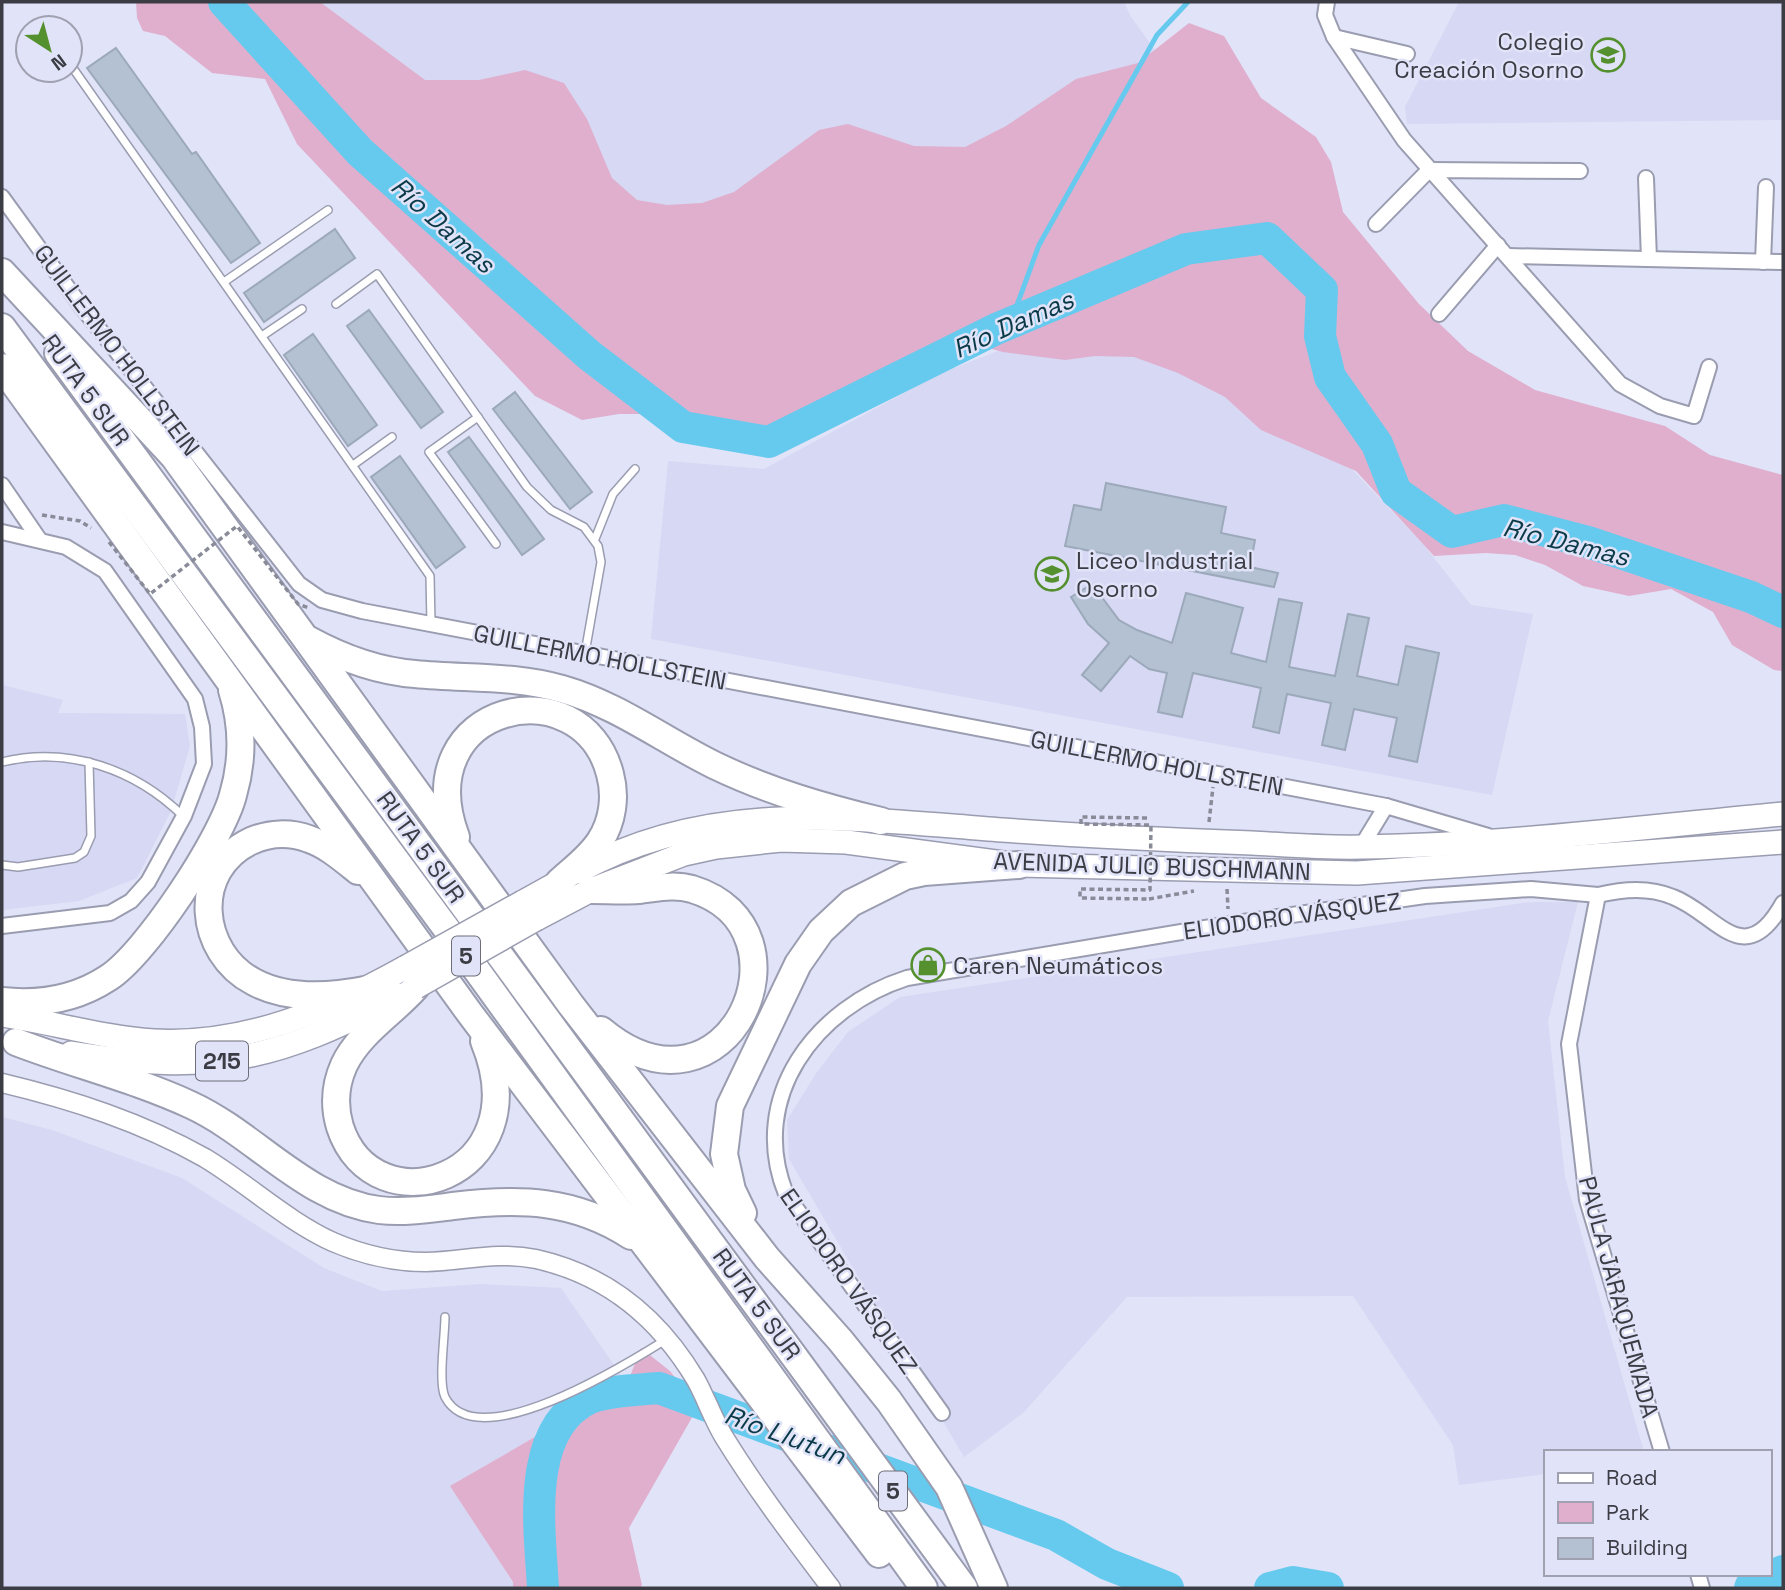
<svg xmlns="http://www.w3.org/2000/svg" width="1785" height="1590" viewBox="0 0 1785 1590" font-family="'Space Grotesk',sans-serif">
<rect width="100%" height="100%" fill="#e1e3f8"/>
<g fill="#d6d8f4">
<polygon points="303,2 1124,2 1131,17 1257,190 763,399"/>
<polygon points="1459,2 1783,2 1783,120 1407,124 1405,107"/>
<polygon points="1021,342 1157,348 1308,423 1423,544 1471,605 1533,614 1492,795 651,639 668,461 764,469 939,374"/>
<polygon points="2,685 63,700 58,713 185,714 190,746 171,811 137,878 79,901 2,910"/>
<polygon points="1530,902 1578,902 1548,1021 1565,1177 1644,1452 1545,1452 1545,1474 1459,1485 1453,1445 1353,1296 1127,1297 1023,1413 964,1457 789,1159 787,1120 817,1072 848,1032 900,997"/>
<polygon points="2,1117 52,1130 182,1178 324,1268 382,1291 481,1284 561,1288 627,1384 451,1486 513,1583 513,1588 2,1588"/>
</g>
<g fill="#e0afcd">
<polygon points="136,2 320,2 425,80 479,80 525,70 564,83 587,119 612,178 637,200 667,205 702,203 734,192 819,130 848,124 914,146 965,147 1006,126 1076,79 1138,63 1189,23 1224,36 1261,98 1316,137 1331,162 1343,212 1419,304 1468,351 1535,390 1665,426 1710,455 1783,475 1783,671 1774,670 1732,645 1713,612 1671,589 1629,596 1583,586 1545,565 1515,555 1486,553 1434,556 1356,471 1261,430 1225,397 1178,373 1134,357 1095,356 1065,360 1003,352 977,345 957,345 899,372 866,396 840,409 753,429 717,431 682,427 646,414 619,414 582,420 535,396 297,144 265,79 212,73 165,36 143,31 137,18"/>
<polygon points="641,1348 670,1371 698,1407 629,1528 642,1585 640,1588 513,1588 513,1582 450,1486 627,1384"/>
</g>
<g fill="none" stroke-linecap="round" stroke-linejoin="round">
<polyline stroke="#65caee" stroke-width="5" points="1010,324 1039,245 1157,35 1188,2"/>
<g stroke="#65caee" stroke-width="32">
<polyline points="224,2 360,152 589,355 683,427 769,442 996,329 1186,249 1267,238 1322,290 1320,336 1330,377 1377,444 1396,492 1452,532 1504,520 1588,542 1751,597 1783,612"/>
<path d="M543,1588C540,1530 524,1428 590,1398C609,1390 638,1390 659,1388L1056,1535L1107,1564L1168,1588"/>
<polyline points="1270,1588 1293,1582 1328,1588"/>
<polyline points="1750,1588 1752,1584 1783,1571"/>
</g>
</g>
<g fill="#b3c1d2" stroke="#9ba9ba" stroke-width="2">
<polygon points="116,48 192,154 196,152 260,243 231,263 87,68"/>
<polygon points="335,229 355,258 264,322 244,293"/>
<polygon points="369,310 443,412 421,428 347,326"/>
<polygon points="313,334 377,425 348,446 284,355"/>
<polygon points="515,392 592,492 570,509 493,409"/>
<polygon points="469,437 544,539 522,555 448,452"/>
<polygon points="400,456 465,547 436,568 371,477"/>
<polygon points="1106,483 1226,507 1221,533 1255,540 1250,567 1278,573 1274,587 1065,546 1074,505 1101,510"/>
<polygon points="1092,584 1119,620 1137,630 1172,643 1186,593 1243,608 1231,653 1266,662 1279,599 1302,603 1289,667 1335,676 1348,614 1369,618 1357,676 1398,685 1406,646 1439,653 1417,762 1389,756 1397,718 1354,709 1345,750 1322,745 1331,703 1287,694 1279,733 1253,727 1261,688 1193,673 1182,717 1158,712 1167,673 1149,669 1130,656 1101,691 1082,675 1109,643 1088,624 1071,597"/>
</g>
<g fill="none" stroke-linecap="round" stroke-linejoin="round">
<defs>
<g id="service">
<polyline points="70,64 430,576 431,624"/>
<polyline points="224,282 328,210"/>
<polyline points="336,304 377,274 527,487 551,510 584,527 598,546 601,562 585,653"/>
<polyline points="262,336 302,309"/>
<polyline points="478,417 429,452 496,544"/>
<polyline points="353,465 392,437"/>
<polyline points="595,539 613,494 635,469"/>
<path d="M2,762C69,746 135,769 183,816"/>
<polyline points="2,865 18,867 75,858 84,852 91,836 89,762"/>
<path d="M445,1317C445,1335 438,1382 445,1397C477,1459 630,1362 667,1339"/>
</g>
<g id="minor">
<polyline points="1327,2 1325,15 1334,37 1404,140 1620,384 1660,406 1694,416 1709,367"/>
<polyline points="1334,37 1407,54"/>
<polyline points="1646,178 1649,259"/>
<polyline points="2,197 81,306 299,584 322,600 362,611 1386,806 1488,836"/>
<polyline points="1376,224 1429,170 1580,171"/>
<polyline points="1508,256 1783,262"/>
<polyline points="1763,262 1766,187"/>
<polyline points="1439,314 1498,245"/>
<polyline points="2,485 39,539"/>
<polyline points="2,532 66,547 105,571 195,699 202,727 204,764 184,816 148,882 131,901 110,913 2,926"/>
<polyline points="1361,847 1386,806"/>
<path d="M942,1413L786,1194C747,1097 816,1007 907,978L1229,924L1425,896L1531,889L1598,895"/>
<path d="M1662,1452L1587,1200L1569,1044L1598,895C1624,889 1649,887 1673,897C1717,914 1744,973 1783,903"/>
<polyline points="1698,1574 1702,1588"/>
</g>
<path id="tertiary" d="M2,1083C73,1100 141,1122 205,1158C248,1184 287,1221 333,1242C363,1255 393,1262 426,1262C465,1261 496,1251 536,1259C608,1275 659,1318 696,1380C706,1398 713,1419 724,1437C756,1489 794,1539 831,1588"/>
<g id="primary">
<path d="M577,872C712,797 855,819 1002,830C1085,836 1169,840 1252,843C1289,845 1326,848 1362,847C1503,845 1644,827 1783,814"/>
<polyline points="591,890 684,854 716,847 781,840 846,842 1019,865 1357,873 1783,842"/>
</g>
<g id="trunk">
<polyline points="523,902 559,882"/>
<polyline points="536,919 591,890"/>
<path d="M2,1015C52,1022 103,1038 154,1041C245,1046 329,1010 406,967"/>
<path d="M71,1053C211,1075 276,1061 400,995"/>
</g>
<g id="motorway">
<polyline points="2,272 174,457 571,1005 767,1258 840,1340 889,1401 949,1487 994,1588"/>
<polyline points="2,327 457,943 924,1588"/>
<polyline points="58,353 964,1588"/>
<polyline points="2,367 471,1015 879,1554"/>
<path d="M309,640C342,658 377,671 415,674C465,679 513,675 562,689C618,705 663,740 714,765C768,791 823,807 881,821"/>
<path d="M456,837C406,703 582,665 610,774C616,796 613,821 600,841C590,857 573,869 559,882"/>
<path d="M358,871C343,859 327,845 309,839C290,832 269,833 251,841C190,870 198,953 254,982C288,1000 329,997 365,990"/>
<path d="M591,890C607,890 623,891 639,890C657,888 674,884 692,889C820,928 728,1136 601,1030"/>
<path d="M416,987C393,1013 359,1033 344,1065C335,1085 334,1107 340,1127C374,1231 541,1179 484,1041"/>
<path d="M2,1001C40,1005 76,999 108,978C146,954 222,838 233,795C243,761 243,725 232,690"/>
<path d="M16,1042C73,1064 135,1079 191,1105C256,1135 305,1200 379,1210C404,1213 429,1209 453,1206C519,1198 574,1199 631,1236"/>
<polyline points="743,1213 732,1190 724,1154 730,1106 798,964 821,931 851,903 905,876 924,872 1019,865"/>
</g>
</defs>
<use href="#service" stroke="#9a9cb0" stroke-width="10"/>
<use href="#minor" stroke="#9a9cb0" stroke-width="18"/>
<use href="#tertiary" stroke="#9a9cb0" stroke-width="21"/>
<use href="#primary" stroke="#9a9cb0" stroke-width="26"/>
<use href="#trunk" stroke="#9a9cb0" stroke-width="26"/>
<use href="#motorway" stroke="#9a9cb0" stroke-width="30"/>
<g stroke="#898b99" stroke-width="3.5" stroke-dasharray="5 3.5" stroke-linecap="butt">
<polyline points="42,515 80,521 91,528"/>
<polyline points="1209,822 1213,787"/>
<polyline points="1227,889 1228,909"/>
<polyline points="1149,899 1194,891"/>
</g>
<use href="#service" stroke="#fff" stroke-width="7"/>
<use href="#minor" stroke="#fff" stroke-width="14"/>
<use href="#tertiary" stroke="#fff" stroke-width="18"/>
<use href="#primary" stroke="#fff" stroke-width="23"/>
<use href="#trunk" stroke="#fff" stroke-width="23"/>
<use href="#motorway" stroke="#fff" stroke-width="26"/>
<defs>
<g id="trunk-bridge">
<polyline points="406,967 523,902"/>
<polyline points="416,987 536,919"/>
</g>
</defs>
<use href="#trunk-bridge" stroke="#9a9cb0" stroke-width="26" stroke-linecap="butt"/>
<g stroke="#898b99" stroke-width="3.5" stroke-dasharray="5 3.5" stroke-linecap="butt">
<polyline points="109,542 150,594 237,526 298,604 309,608"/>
<polyline points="1147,818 1081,817 1081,824 1151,825 1150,890 1080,889 1080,898 1149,899"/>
</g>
<use href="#trunk-bridge" stroke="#fff" stroke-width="23"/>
</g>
<defs>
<symbol id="school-ring" viewBox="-11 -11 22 22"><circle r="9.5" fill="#e1e3f8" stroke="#54902e" stroke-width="1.5"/><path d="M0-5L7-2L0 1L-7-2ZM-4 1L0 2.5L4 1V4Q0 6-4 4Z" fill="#54902e"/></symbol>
<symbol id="shop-ring" viewBox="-11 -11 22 22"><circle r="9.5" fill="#e1e3f8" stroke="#54902e" stroke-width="1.5"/><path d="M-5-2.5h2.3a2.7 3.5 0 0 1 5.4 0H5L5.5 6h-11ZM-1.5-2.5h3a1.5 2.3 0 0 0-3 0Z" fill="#54902e"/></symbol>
</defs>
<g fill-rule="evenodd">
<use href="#school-ring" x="1589" y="36" width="38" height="38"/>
<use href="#school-ring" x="1033" y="555" width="38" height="38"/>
<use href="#shop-ring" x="909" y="946" width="38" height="38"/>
</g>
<g text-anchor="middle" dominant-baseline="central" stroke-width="5" stroke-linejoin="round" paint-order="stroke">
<g fill="#e1e3f8" stroke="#6d6e7a" stroke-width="2">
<rect x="452" y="936.5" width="28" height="39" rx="5"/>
<rect x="196" y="1041.5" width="52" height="39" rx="5"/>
<rect x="879" y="1471.5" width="28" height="39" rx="5"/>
</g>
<g font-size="23" font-weight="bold" fill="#3b3c44">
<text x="466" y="956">5</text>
<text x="222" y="1061">215</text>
<text x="893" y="1491">5</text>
</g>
<g font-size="24" fill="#3b3c44" stroke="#e1e3f8" text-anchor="start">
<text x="1584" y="41" text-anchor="end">Colegio<tspan x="1584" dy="28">Creación Osorno</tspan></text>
<text x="1076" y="560">Liceo Industrial<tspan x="1076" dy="28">Osorno</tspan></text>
<text x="953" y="965">Caren Neumáticos</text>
</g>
<g font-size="24" fill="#3b3c44" stroke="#e1e3f8">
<text transform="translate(117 350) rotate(53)">GUILLERMO HOLLSTEIN</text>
<text transform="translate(86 390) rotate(54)">RUTA 5 SUR</text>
<text transform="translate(600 657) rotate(11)">GUILLERMO HOLLSTEIN</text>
<text transform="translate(1157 763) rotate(11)">GUILLERMO HOLLSTEIN</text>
<text transform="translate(421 847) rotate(54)">RUTA 5 SUR</text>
<text transform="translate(1152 866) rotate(2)">AVENIDA JULIO BUSCHMANN</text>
<text transform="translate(1292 916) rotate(-8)">ELIODORO VÁSQUEZ</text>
<text transform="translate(849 1281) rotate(55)">ELIODORO VÁSQUEZ</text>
<text transform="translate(1619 1297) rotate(75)">PAULA JARAQUEMADA</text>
<text transform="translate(757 1304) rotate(54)">RUTA 5 SUR</text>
</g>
<g font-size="26" font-style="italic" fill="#0a3a48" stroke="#e1e3f8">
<text transform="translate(443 225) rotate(42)">Río Damas</text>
<text transform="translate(1013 324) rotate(-24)">Río Damas</text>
<text transform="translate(1566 542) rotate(14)">Río Damas</text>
<text transform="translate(785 1435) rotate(20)">Río Llutun</text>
</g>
</g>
<rect width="1785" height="1590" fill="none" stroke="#3b3c44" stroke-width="7"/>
<rect x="1544" y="1450" width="228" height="126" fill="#e1e3f8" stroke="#9fa0b0" stroke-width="2"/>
<rect x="1558" y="1473" width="35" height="10" fill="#ffffff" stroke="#9fa0b0" stroke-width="2"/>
<text x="1606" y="1485" font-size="21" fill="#3b3c44">Road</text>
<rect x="1558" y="1502" width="35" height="21" fill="#e0afcd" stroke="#9fa0b0" stroke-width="2"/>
<text x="1606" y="1520" font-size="21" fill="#3b3c44">Park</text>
<rect x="1558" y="1538" width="35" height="21" fill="#b3c1d2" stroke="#9fa0b0" stroke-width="2"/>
<text x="1606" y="1555" font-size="21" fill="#3b3c44">Building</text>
<g transform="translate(49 49) rotate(144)"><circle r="33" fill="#e1e3f8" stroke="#9fa0b0" stroke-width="2"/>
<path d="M0-5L12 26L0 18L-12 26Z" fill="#54902e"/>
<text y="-10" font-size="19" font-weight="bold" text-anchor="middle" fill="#3b3c44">N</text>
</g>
</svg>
